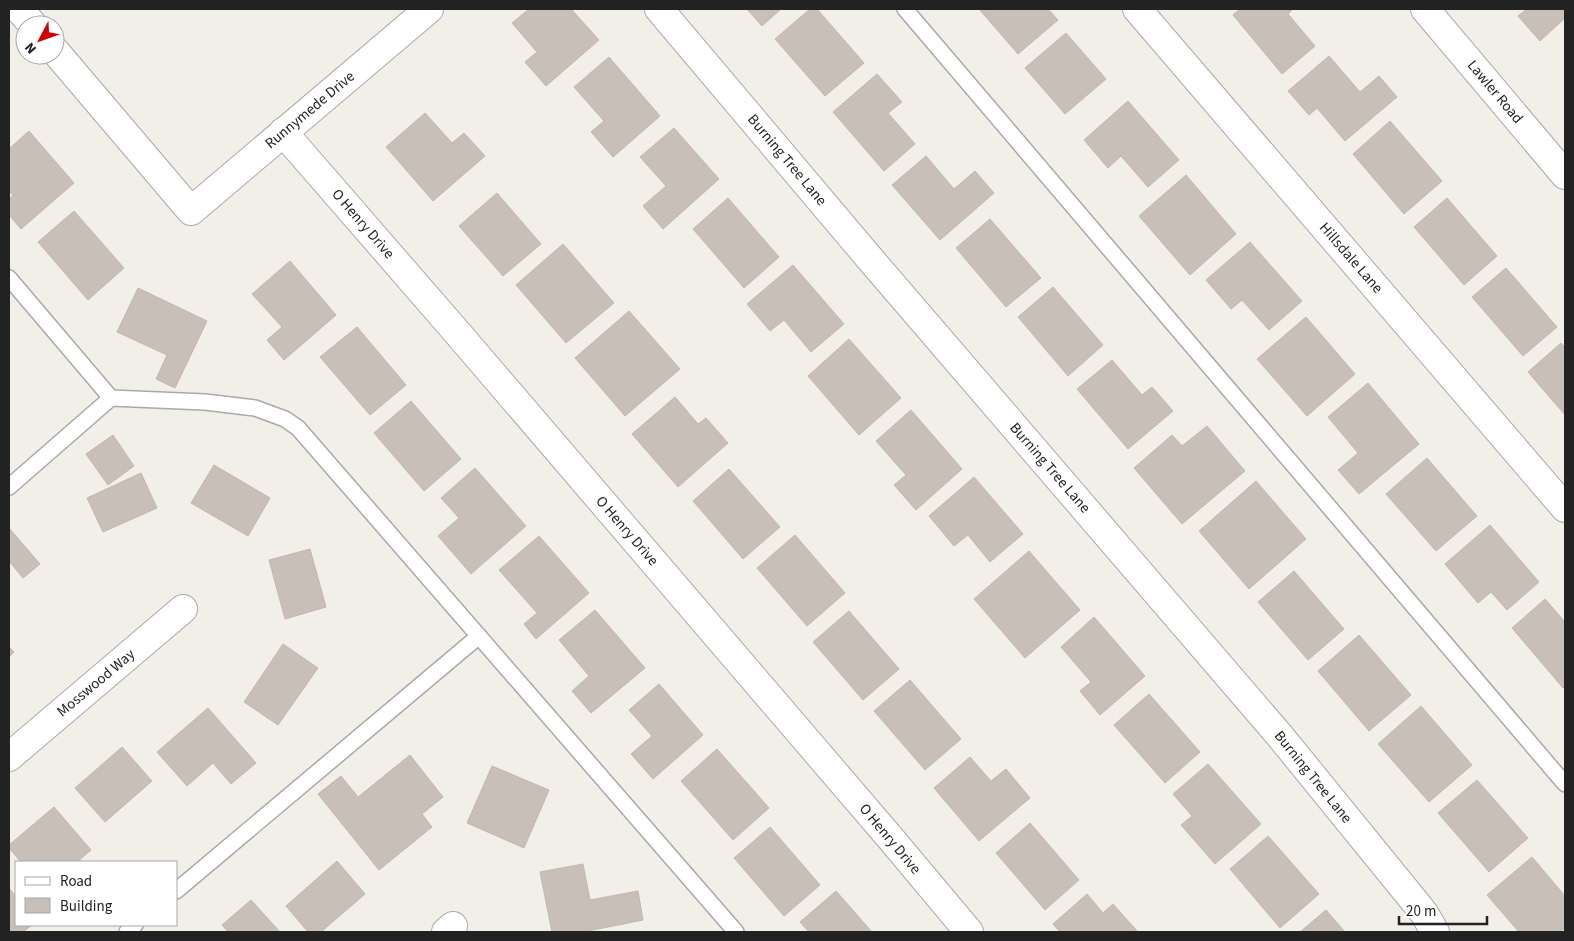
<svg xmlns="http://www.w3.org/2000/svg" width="1574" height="941" viewBox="0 0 1574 941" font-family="'Source Sans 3',sans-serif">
<rect width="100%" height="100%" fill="#f2efe9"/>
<g fill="#c7bfb8" stroke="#c4b6ab">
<polygon points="529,9 571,9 599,40 546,86 525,62 537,52 512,23"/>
<polygon points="747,9 781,9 762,26"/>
<polygon points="810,9 817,9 864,63 825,96 775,39"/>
<polygon points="979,9 1048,9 1058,20 1018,54"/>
<polygon points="1240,9 1293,9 1288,14 1315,46 1282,74 1233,15"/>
<polygon points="1527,9 1565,9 1565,18 1540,41 1518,16"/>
<polygon points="1066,33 1106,79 1065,114 1025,68"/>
<polygon points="1329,56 1360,92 1379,76 1397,97 1345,141 1317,108 1309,115 1288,91"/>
<polygon points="609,57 660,116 613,157 591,132 604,121 574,87"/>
<polygon points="877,74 902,102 888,113 915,144 884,171 833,112"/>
<polygon points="1128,101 1179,160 1148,187 1121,156 1108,168 1084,140"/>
<polygon points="425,113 452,143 464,133 485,156 433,201 386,147"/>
<polygon points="1390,121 1442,181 1404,214 1353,154"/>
<polygon points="674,128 719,179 663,229 643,206 666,186 640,157"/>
<polygon points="29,131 74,183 21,229 9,215 9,199 13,196 9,190 9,149"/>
<polygon points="926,156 954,189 975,171 994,193 940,240 892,185"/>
<polygon points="1186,175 1236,234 1190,275 1139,216"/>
<polygon points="497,193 541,244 503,276 459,226"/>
<polygon points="728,198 779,257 744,288 693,229"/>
<polygon points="1447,198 1497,256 1464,285 1414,227"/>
<polygon points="74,211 124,268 88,300 38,242"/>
<polygon points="990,219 1041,278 1006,307 956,248"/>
<polygon points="1250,242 1302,301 1269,330 1242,300 1231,309 1206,280"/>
<polygon points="563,244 614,303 566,343 516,285"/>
<polygon points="290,261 336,315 284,360 267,340 282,327 252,294"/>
<polygon points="793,265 844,324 811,352 784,320 770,331 747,304"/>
<polygon points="1506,268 1557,327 1523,356 1472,297"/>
<polygon points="1053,287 1103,345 1068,376 1018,317"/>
<polygon points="138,288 207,321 175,388 156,379 167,355 117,332"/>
<polygon points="629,311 680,369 625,416 575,358"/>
<polygon points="1306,317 1355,374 1307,416 1257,359"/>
<polygon points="357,327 406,385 370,415 320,357"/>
<polygon points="849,339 901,398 859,435 808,376"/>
<polygon points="1561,343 1565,348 1565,415 1528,372"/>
<polygon points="1112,360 1142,395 1152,387 1173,411 1128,449 1077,389"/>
<polygon points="1368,383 1419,444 1359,494 1338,470 1358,453 1328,417"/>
<polygon points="675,397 698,424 706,418 728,443 678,487 632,434"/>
<polygon points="411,401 461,459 424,491 374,433"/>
<polygon points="911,410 962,469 916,510 894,485 906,475 876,441"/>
<polygon points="1207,426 1245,471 1182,524 1134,468 1172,435 1182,446"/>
<polygon points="113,435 134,466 108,485 86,454"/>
<polygon points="1427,458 1477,516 1436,551 1386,494"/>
<polygon points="214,465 270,498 248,536 191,503"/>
<polygon points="475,468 526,526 471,574 438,536 459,518 441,498"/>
<polygon points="729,469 780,527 743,559 693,501"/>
<polygon points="141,473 157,508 103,532 87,498"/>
<polygon points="974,477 1023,534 990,562 968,535 954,546 929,516"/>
<polygon points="1256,481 1306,539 1249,589 1199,531"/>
<polygon points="1490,525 1539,582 1507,610 1491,592 1478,603 1445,564"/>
<polygon points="9,528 40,564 23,578 9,561"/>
<polygon points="795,535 845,593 807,626 757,568"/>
<polygon points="539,536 589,593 536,639 524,624 537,613 499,570"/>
<polygon points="310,549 326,607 285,619 269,560"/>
<polygon points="1029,551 1080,610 1025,658 974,599"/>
<polygon points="1294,571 1344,629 1308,660 1258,602"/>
<polygon points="1545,599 1565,622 1565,686 1563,688 1512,628"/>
<polygon points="595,610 645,668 591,713 572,691 589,676 559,640"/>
<polygon points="849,611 899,669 863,700 813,642"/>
<polygon points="1094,617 1145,676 1100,715 1080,691 1091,682 1061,647"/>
<polygon points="1359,635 1411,695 1369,731 1318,671"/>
<polygon points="283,644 318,668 278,725 244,702"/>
<polygon points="9,647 14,652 9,657"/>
<polygon points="910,680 961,739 925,770 874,711"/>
<polygon points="659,684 703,735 653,779 631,754 652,736 629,710"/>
<polygon points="1149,694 1200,752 1165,783 1114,725"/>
<polygon points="1421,706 1472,765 1429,802 1378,744"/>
<polygon points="208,708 256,763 231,784 213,763 187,786 157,752"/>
<polygon points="122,747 152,781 105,822 75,788"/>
<polygon points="717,749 769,808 733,840 681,781"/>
<polygon points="410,755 443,797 422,814 432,827 379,870 318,794 341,776 358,797"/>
<polygon points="970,757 991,781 1006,769 1030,798 979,841 934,788"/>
<polygon points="1208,764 1261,824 1215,864 1181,825 1192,816 1173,794"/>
<polygon points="492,766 549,790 524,848 467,823"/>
<polygon points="1477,780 1528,838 1489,872 1438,813"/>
<polygon points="54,807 91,850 77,862 21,862 9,848 9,845"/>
<polygon points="1030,823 1079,880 1045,910 996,853"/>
<polygon points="770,827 820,885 784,916 734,858"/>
<polygon points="1268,836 1319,894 1280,928 1230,869"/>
<polygon points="1532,857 1565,896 1565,928 1560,932 1519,932 1487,895"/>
<polygon points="337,861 365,894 321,932 308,932 286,906"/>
<polygon points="583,864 590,900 638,891 643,920 583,932 552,932 540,872"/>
<polygon points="9,888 16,897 16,925 32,925 23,932 9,932"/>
<polygon points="836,891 872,932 809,932 800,922"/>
<polygon points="1087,894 1103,913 1113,904 1138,932 1060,932 1053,924"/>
<polygon points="251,900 280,932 228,932 222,925"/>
<polygon points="1326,910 1345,932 1300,932"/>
</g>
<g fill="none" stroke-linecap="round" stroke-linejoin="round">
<defs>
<g id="service">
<polyline points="905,9 1565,784"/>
<polyline points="9,278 111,398"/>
<polyline points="9,487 111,398 205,402 255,408 285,419 298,428 736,932"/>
<polyline points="176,891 479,636"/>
<polyline points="127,932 135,925"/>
</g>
<g id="minor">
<polyline points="19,9 33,25"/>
<polyline points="659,9 871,260 1280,736 1424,913 1435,932"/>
<polyline points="1137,9 1565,508"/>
<polyline points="55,51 191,211 429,9"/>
<polyline points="283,132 461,337 892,840 969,932"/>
<polyline points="9,757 183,609"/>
<polyline points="446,932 453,926"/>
</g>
<polyline id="tertiary" points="1425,9 1565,175"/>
</defs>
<use href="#service" stroke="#a9a9a9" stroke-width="18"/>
<use href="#minor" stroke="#a9a9a9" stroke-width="30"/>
<use href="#tertiary" stroke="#a9a9a9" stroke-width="30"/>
<use href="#service" stroke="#fff" stroke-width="15"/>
<use href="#minor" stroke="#fff" stroke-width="28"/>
<use href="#tertiary" stroke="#fff" stroke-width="28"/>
</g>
<g text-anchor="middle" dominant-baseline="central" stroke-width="5" stroke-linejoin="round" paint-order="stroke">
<g font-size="15" fill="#222" stroke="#fff">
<text transform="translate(1495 92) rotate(50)">Lawler Road</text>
<text transform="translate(310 110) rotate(-40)">Runnymede Drive</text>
<text transform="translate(787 160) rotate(50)">Burning Tree Lane</text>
<text transform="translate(363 224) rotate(49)">O Henry Drive</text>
<text transform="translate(1351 258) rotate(49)">Hillsdale Lane</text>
<text transform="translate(1050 468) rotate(49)">Burning Tree Lane</text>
<text transform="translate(627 531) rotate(49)">O Henry Drive</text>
<text transform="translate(96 683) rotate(-40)">Mosswood Way</text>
<text transform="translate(1313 777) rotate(51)">Burning Tree Lane</text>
<text transform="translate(890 839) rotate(50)">O Henry Drive</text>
</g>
</g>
<rect width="1574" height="941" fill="none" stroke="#222222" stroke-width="20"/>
<rect x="15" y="861" width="162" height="65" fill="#ffffff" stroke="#a7a7a7"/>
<rect x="25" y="877" width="25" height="8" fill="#ffffff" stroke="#a7a7a7"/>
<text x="60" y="886" font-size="15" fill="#222222">Road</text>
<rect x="25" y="898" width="25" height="15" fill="#c7bfb8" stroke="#a7a7a7"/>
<text x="60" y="911" font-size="15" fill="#222222">Building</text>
<g transform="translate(40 40) rotate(229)"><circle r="24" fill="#ffffff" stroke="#a7a7a7"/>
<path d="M0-4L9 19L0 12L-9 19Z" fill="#d40000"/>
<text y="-8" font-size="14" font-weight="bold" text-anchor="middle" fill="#222222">N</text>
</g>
<path d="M1399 916v8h88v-8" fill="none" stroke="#222222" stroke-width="2.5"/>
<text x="1406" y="916" font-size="15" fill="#222222" stroke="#ffffff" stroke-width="4" paint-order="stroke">20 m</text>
</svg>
